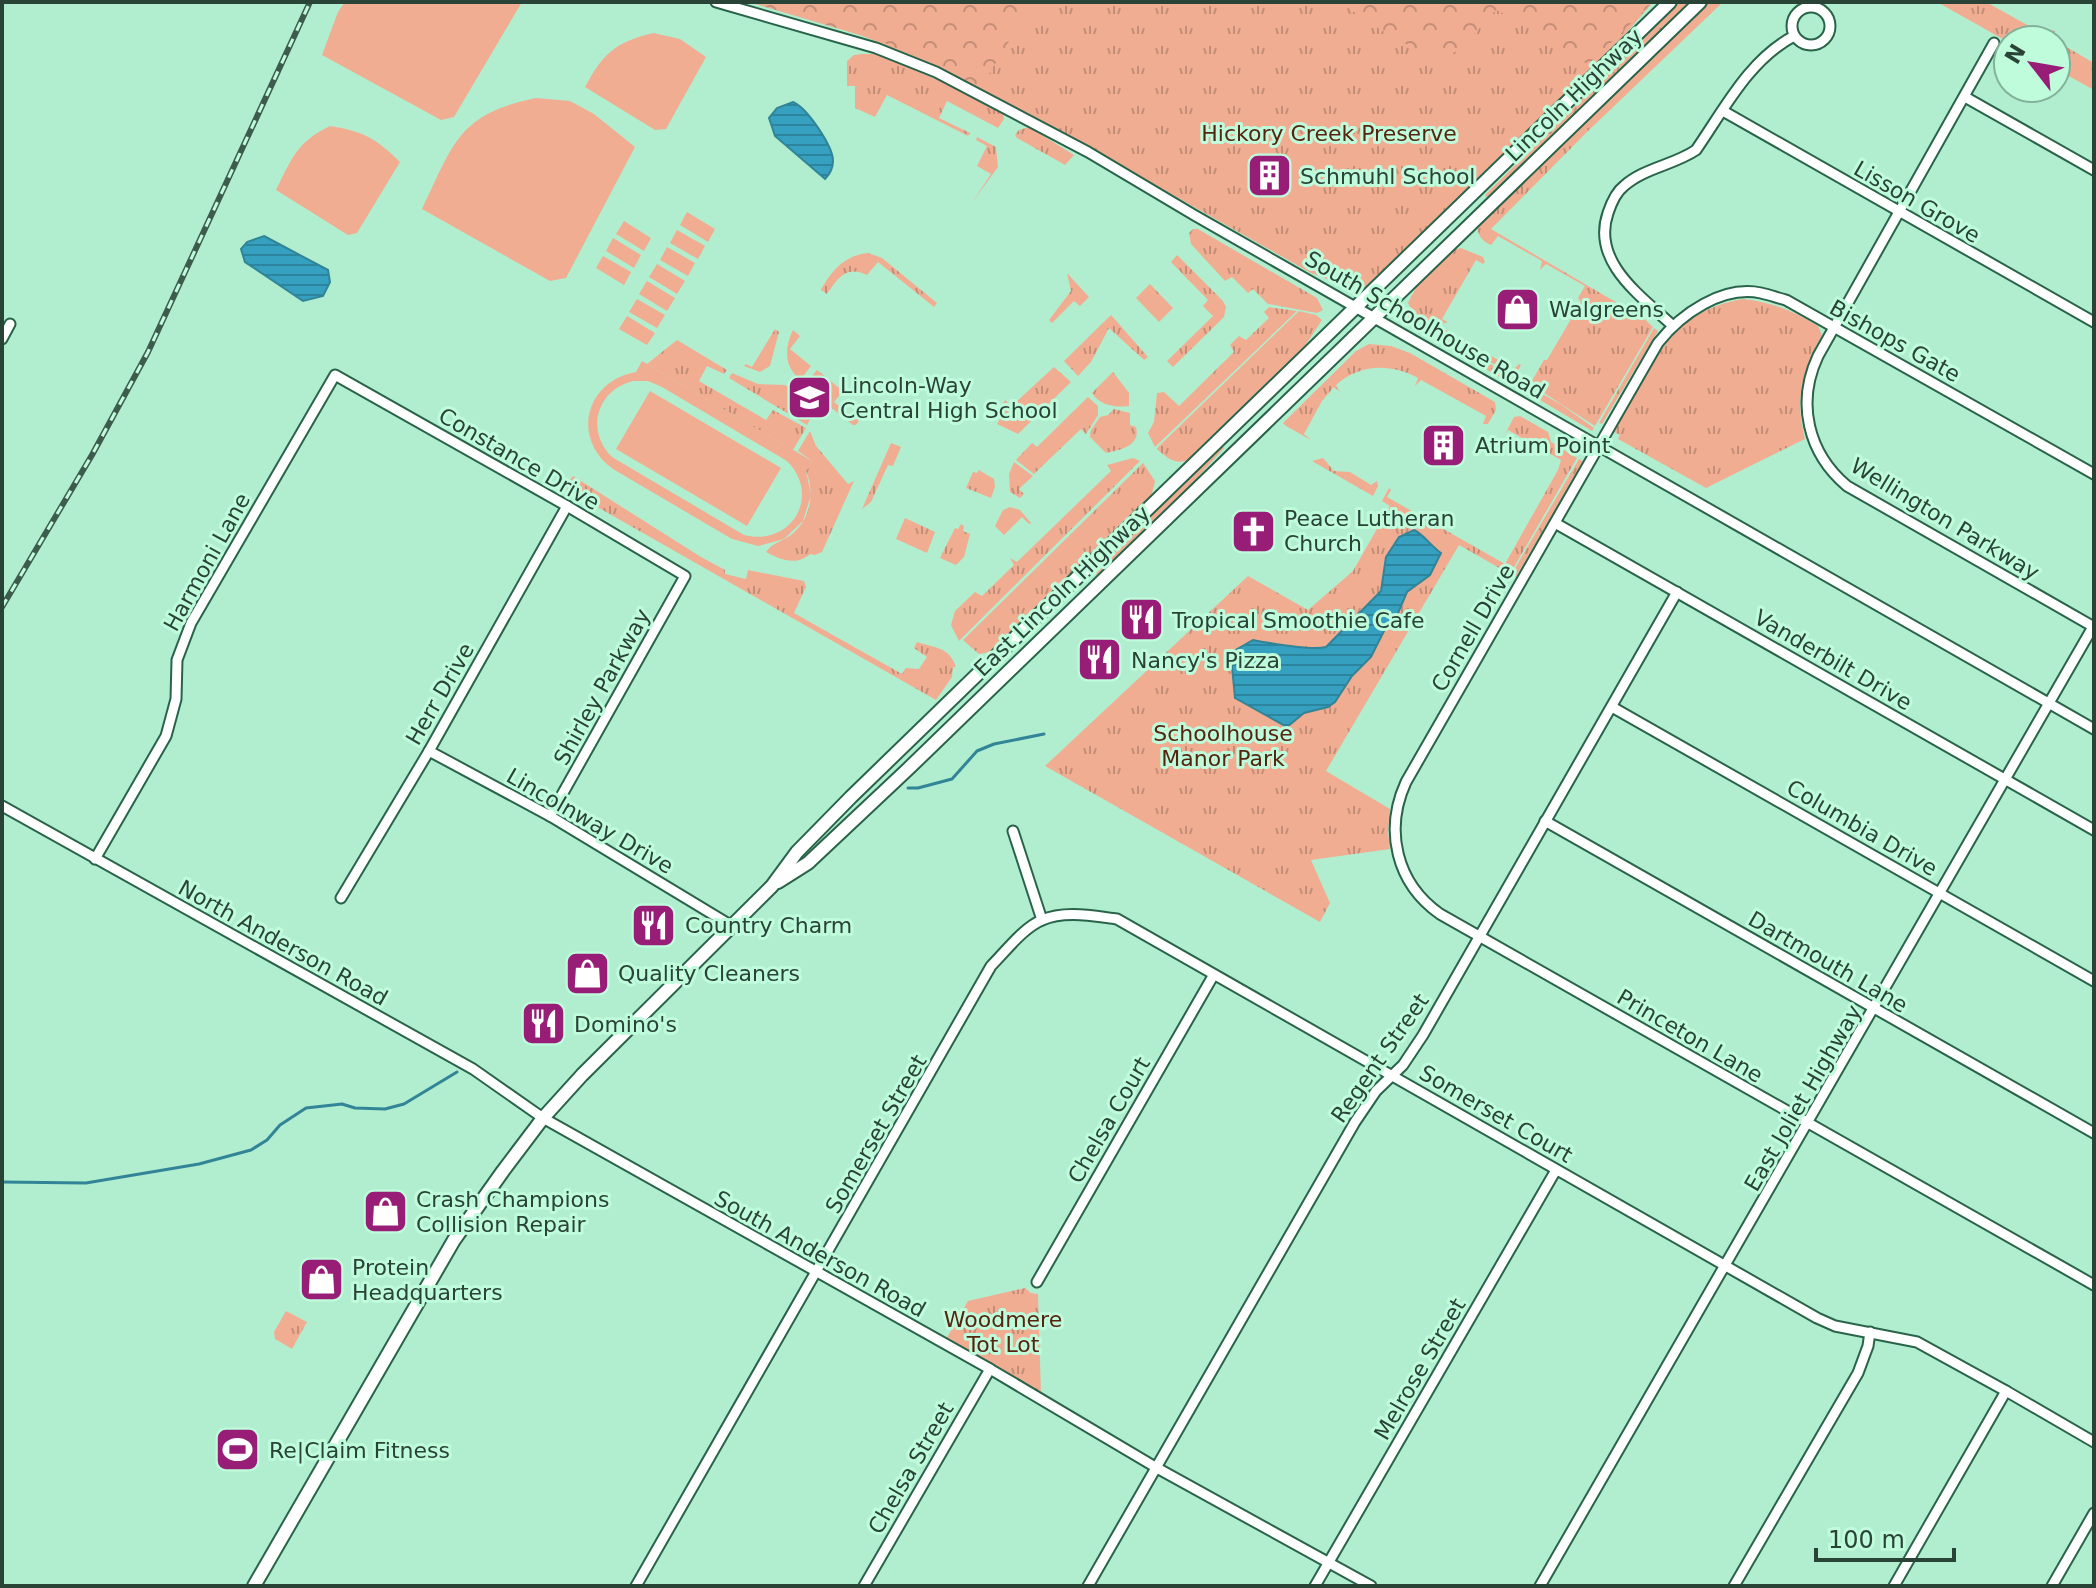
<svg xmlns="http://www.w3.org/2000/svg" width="2096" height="1588" viewBox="0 0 2096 1588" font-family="'DejaVu Sans',sans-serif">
<defs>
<pattern id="grass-tufts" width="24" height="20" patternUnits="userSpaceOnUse" patternTransform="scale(2)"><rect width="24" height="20" fill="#f1ad92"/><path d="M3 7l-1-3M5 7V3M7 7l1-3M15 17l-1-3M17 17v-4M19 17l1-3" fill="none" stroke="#c38e78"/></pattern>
<pattern id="forest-crowns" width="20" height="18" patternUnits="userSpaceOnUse" patternTransform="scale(2)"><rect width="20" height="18" fill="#f1ad92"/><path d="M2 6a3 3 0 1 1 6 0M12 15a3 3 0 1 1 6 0" fill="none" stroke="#c38e78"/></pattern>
<pattern id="water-rules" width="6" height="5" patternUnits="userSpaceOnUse" patternTransform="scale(2)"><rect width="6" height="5" fill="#35a0c0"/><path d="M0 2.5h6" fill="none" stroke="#2d849d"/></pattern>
</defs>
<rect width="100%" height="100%" fill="#b1eecf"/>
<g fill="url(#grass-tufts)">
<polygon points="749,2 1653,2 1617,44 1662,2 1373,282 1363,289 1356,290 1311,273 1054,128 931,63 850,31"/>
<polygon points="1680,2 1690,2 1488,198 1485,195"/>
<path d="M1707,2H1723L1587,132L1491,229L1631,311L1634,309L1653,327L1595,426L1530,384L1544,360H1547L1581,302L1578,298L1585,286L1546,264L1540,270L1542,261L1498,236L1491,245C1482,241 1478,236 1477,226Z"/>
<polygon points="1937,2 1986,2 2047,36 2051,30 2055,31 2051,38 2054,40 2008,40 2008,42"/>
<polygon points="2056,41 2094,63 2094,90 2056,69"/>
<polygon points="861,54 874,54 887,58 945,83 1003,113 1004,119 998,128 947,101 939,118 970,133 968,136 887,95 875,117 855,108 855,86 847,86 847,61 854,55"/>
<polygon points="1029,127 1074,155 1065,165 1017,138 1015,135 1019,130"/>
<polygon points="977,137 996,147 998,167 971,204 991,174 977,166 987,146 976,140"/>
<polygon points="1193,229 1198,229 1317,298 1323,310 1317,313 1268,304 1253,289 1248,293 1232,277 1225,281 1191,244 1189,233"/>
<path d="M1461,248L1483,257L1485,262L1483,264L1476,260L1442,319L1448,322L1442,324L1437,332C1421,322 1416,319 1408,303C1417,284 1439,251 1461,248Z"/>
<path d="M868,253L882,258L937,303L934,307L878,262L867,275C846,265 838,278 827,294L821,290C831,271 845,255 868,253Z"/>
<polygon points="1177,255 1223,301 1226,307 1224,317 1173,367 1167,361 1213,316 1203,306 1208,300 1171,262"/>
<polygon points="1067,273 1089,297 1080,306 1074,301 1052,323 1049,320 1071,291"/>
<polygon points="1150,284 1173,308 1159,322 1136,298"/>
<path d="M1743,299C1772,302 1793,311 1818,326L1822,335C1803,372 1794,397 1805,439L1706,488L1618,439L1620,435L1614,432C1651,371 1665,312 1743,299Z"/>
<polygon points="1269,307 1297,311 1155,447 1148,433 1154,422 1157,393 1164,392 1179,406 1234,352 1230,345 1239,336 1246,340 1269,318 1264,312"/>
<path d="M1299,311L1316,315L1322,320L1299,355L1193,457C1179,467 1169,460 1157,449L1159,446Z"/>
<polygon points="1406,314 1409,314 1418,323 1513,377 1507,381 1503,379 1422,332 1413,327"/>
<polygon points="1111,315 1148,357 1144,360 1109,328 1091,362 1078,376 1064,361"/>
<polygon points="1654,328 1658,331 1602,424 1599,423"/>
<polygon points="775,329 779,332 770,366 760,372 744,366 746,364 752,367"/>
<path d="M793,330L800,336L790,349L811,366L801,379C783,368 785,346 793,330Z"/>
<polygon points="1441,330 1446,330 1514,369 1519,364 1521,365 1515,376 1439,333"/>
<polygon points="677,340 727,370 724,374 707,366 699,381 766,420 773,410 806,428 793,450 647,364"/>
<path d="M1369,344L1391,346L1410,353L1495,402L1496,410L1488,424H1483L1486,416L1421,380L1415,386L1418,378C1390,363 1360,364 1336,385L1340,392L1334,387L1322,401L1304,434L1311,440L1286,426L1283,423L1356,351Z"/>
<polygon points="1054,367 1071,382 1018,434 997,424 1000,419 996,417 1005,400 1009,404 1014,401 1016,402"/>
<polygon points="817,370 843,391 834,402 859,421 856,425 853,425 804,386"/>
<path d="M1113,372L1129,393V406C1115,408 1099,405 1092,393Z"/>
<polygon points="732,373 758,384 785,385 815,410 807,425 729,378"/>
<polygon points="1528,386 1562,405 1594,428 1592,431 1530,394"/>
<polygon points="1088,397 1098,406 1098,415 1086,434 1081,429 1034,474 1016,460 1032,443 1037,447"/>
<path d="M1114,409L1130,413V425L1136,427C1141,446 1120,450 1106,453L1090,437L1091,430L1100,417L1108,415Z"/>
<polygon points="1520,416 1548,432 1551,442 1577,458 1510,574 1459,545 1326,771 1390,809 1388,832 1390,849 1311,860 1330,903 1320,922 1045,766 1248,576 1308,610 1353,571 1390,506 1382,501 1389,488 1391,490 1387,497 1505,564 1558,470 1561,460 1508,430 1504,436 1514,417"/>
<path d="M810,431L816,446L848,484L854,481L822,552L815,555L810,554C797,566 780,560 766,552C773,542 782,542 791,535C811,519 815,493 806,471L812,461L798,451Z"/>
<polygon points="891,443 901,447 893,466 888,465 871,502 862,509"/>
<polygon points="1222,446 1224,448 1180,497 1098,576 1096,574 1136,529"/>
<polygon points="1133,458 1140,461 959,641 951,625 955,611 975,592 982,596 1014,565 1010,558 1017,562 1111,471 1107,465"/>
<polygon points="1323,458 1334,471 1350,472 1371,485 1377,481 1378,486 1373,496 1312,461"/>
<polygon points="1579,459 1583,461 1582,464 1516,577 1511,575"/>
<polygon points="1014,462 1033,476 1019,489 1024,494 1020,498 1010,492 1009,474"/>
<polygon points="1143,463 1155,481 1151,498 991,652 979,654 963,640"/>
<polygon points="979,470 994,479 995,487 991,498 966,488 973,472 977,473"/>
<path d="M573,476L701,557L725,570V574L746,579L748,570L804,581L806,587L794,613L902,674L906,668L919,669L927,657L914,648L917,642C934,648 949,646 956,667H953L952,677L936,700L564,488Z"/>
<polygon points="1010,507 1020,510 1031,523 1029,524 1022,517 1004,535 995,526 1003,510"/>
<polygon points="905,518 935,532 927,553 896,539"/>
<polygon points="961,524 964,526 963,531 970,534 964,557 956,565 940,558 955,528 958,529"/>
<polygon points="1025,1288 1031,1293 1038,1294 1041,1395 945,1341 968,1301"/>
<polygon points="286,1311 307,1322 292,1349 275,1339 274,1332"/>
</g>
<g fill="url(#forest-crowns)">
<polygon points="749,2 1033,2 989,74 975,86 883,42"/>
<path d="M1339,2H1653L1589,64L1560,54L1529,25L1496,10C1484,21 1464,49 1451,54C1426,65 1361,16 1339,2Z"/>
</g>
<g fill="#f1ad92" fill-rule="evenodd">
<polygon points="345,2 522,2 454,117 441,120 322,55 338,12"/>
<path d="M653,33L680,39L706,57L666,129L655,130L585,87C603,53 616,42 653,33Z"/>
<path d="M536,98L570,101L594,114L635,147L566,278L550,281L422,209C454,143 458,114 536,98Z"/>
<path d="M330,126C363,131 377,139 400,162L357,233L348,235L276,190C292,158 297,142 330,126Z"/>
<polygon points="687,212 715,229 708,242 680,225"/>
<polygon points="624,221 651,238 644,251 616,234"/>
<polygon points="677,230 705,246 698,259 670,243"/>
<polygon points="613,238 641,255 634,268 606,251"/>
<polygon points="667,247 695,263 688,276 660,260"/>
<polygon points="603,256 631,272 624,285 596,268"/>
<polygon points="657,264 685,281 677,294 649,277"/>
<polygon points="647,281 675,298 667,311 639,294"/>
<polygon points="637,299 665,315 657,328 629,312"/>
<polygon points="627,316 655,333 647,345 619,329"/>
<path d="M642,361L812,461L806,471L811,495L803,521L784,539L758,546L732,539L613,469C571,439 585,381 636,372ZM633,381H648L662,387L787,461C822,496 791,547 744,535L612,457C585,430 597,390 633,381Z"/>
<polygon points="650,391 781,468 747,526 616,449"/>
</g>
<g fill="url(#water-rules)" stroke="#328497" stroke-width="2">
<path d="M793,102C807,108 833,146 833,161C833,169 830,174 825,179L775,136L769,118L777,108Z"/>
<polygon points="264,236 328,270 330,282 323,296 303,301 245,262 241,249 247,242"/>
<path d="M1414,530C1424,535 1431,546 1441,553L1430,575L1407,592L1396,618L1385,629L1371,657L1352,676L1335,702L1328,707L1304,713L1287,727L1235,698L1231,656L1234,651L1253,640C1269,643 1311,651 1326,647L1381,591L1386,557L1399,537Z"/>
</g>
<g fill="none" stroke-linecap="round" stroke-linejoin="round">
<g stroke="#328497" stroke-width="3">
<polyline points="908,788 918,788 952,779 977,751 994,744 1044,734"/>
<polyline points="2,1182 86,1183 199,1164 251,1150 267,1140 280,1125 306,1108 342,1104 355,1108 385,1109 404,1104 457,1072"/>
</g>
<defs>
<g id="minor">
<polyline points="716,2 876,48 936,72 1088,152 1194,215 2094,729"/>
<circle cx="1811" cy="26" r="19"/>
<path d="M1994,43L1818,356C1796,403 1808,453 1847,486L2094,627"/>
<polyline points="1965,97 2094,170"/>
<polyline points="1723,111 2094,322"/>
<path d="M1672,325C1641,296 1591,262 1608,213C1611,204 1616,192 1624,186C1644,168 1674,165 1696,150C1725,108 1749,60 1794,36"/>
<polyline points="2,339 10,324"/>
<path d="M2094,474L1786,300C1778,298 1770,295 1761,293C1722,285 1681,314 1658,343L1406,782C1384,830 1396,883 1440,914L2094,1285"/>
<polyline points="1555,523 2094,830"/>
<polyline points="1612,707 2094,981"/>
<polyline points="429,751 550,816 732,926"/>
<polyline points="2,806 473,1069 543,1118 990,1369 1157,1468 1371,1586"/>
<polyline points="1545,821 2094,1133"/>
<polyline points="1013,831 1042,920"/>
<polyline points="95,859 166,736 176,699 177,660 191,623 335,375 567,506 685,576 550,816"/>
<polyline points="341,898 429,751 567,506"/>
<polyline points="1037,1282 1213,976"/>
<path d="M636,1586L991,966C1006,951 1023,928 1042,920C1065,910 1093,916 1117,919L1817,1318L1835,1326L1917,1342L2006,1391"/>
<polyline points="864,1586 990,1369"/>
<polyline points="1088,1586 1355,1122 1376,1091 1403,1065 1423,1035 1677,592"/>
<polyline points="1315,1586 1556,1170"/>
<polyline points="1540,1586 2094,625"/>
<polyline points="1734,1586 1858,1373 1868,1346 1870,1332"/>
<polyline points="1894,1586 2006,1391 2094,1442"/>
<polyline points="2052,1586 2094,1513"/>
</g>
<g id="major">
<polyline points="778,882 808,863 908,769 1700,2"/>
<polyline points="254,1586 454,1240 503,1171 543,1118 582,1075 772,886 797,852 851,797 1670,2"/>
</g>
</defs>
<use href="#minor" stroke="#29644a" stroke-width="13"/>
<use href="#major" stroke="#29644a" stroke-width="16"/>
<use href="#minor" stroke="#fff" stroke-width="9"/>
<use href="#major" stroke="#fff" stroke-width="12"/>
<defs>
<polyline id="rail" points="2,607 92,455 148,352 310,2"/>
</defs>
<use href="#rail" stroke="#3e5c4d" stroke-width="6"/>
<use href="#rail" stroke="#befcdc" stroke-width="3" stroke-dasharray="9" stroke-linecap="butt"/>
</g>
<defs>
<symbol id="building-square" viewBox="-11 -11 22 22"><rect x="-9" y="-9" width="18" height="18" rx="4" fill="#981d76" stroke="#befcdc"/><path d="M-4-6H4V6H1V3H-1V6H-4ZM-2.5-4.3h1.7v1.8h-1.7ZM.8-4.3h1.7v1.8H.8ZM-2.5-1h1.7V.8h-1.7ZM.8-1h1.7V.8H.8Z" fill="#fff"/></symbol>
<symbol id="shop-square" viewBox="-11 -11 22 22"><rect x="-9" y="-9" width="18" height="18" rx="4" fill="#981d76" stroke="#befcdc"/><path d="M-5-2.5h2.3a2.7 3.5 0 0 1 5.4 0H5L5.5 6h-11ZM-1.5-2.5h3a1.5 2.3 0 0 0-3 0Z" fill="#fff"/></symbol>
<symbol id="school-square" viewBox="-11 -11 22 22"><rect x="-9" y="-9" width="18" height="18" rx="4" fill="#981d76" stroke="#befcdc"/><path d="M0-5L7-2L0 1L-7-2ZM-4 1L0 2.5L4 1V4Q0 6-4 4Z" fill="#fff"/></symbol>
<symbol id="church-square" viewBox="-11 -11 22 22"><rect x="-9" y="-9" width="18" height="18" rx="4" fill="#981d76" stroke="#befcdc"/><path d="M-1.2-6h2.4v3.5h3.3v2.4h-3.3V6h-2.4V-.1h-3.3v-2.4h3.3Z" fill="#fff"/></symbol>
<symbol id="restaurant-square" viewBox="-11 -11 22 22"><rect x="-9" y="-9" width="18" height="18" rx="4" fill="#981d76" stroke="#befcdc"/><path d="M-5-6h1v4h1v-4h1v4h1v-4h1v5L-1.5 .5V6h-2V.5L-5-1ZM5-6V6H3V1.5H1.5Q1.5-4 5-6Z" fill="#fff"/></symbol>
<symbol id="stadium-square" viewBox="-11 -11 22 22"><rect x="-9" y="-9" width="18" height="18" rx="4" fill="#981d76" stroke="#befcdc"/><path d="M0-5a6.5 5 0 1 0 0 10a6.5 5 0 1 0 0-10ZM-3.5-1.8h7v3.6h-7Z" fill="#fff"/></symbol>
</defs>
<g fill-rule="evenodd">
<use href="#building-square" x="1244" y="150" width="51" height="51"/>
<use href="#shop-square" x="1492" y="284" width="51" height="51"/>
<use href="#school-square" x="784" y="372" width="51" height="51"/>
<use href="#building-square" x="1418" y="420" width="51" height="51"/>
<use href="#church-square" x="1228" y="506" width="51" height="51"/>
<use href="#restaurant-square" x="1116" y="594" width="51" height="51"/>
<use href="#restaurant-square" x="1074" y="634" width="51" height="51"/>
<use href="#restaurant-square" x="628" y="900" width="51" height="51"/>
<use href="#shop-square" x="562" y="948" width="51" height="51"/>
<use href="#restaurant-square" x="518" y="998" width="51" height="51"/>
<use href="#shop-square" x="360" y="1186" width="51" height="51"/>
<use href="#shop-square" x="296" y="1254" width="51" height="51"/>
<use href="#stadium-square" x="212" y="1424" width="51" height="51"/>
</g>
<g text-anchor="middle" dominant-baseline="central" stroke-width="6" stroke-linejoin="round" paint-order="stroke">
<g font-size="22" fill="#2a4337" stroke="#befcdc">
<text transform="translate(1574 95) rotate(-44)">Lincoln Highway</text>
<text transform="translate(1917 202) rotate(30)">Lisson Grove</text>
<text transform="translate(1425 325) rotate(30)">South Schoolhouse Road</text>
<text transform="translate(1895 341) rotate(29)">Bishops Gate</text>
<text transform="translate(519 459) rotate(30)">Constance Drive</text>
<text transform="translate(1945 519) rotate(31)">Wellington Parkway</text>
<text transform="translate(207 562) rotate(-61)">Harmoni Lane</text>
<text transform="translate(1062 591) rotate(-44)">East Lincoln Highway</text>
<text transform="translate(1473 628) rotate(-60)">Cornell Drive</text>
<text transform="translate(1833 660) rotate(30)">Vanderbilt Drive</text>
<text transform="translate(602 687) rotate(-61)">Shirley Parkway</text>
<text transform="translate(440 694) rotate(-60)">Herr Drive</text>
<text transform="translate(590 821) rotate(30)">Lincolnway Drive</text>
<text transform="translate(1862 828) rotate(30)">Columbia Drive</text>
<text transform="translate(283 943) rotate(29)">North Anderson Road</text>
<text transform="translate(1828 962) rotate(30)">Dartmouth Lane</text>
<text transform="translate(1690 1036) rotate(30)">Princeton Lane</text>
<text transform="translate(1380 1058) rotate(-55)">Regent Street</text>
<text transform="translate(1803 1098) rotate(-60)">East Joliet Highway</text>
<text transform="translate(1496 1114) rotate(30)">Somerset Court</text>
<text transform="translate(1109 1120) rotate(-60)">Chelsa Court</text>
<text transform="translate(876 1134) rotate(-60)">Somerset Street</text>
<text transform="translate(820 1254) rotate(29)">South Anderson Road</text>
<text transform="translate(1420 1369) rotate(-60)">Melrose Street</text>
<text transform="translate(911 1468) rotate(-60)">Chelsa Street</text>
</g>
<g font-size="22" fill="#57250f" stroke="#befcdc">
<text x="1329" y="133">Hickory Creek Preserve</text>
<text x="1223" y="733">Schoolhouse<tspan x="1223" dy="25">Manor Park</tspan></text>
<text x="1003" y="1319">Woodmere<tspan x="1003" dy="25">Tot Lot</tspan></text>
</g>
<g font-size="22" fill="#2a4337" stroke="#befcdc" text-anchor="start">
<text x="1300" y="176">Schmuhl School</text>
<text x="1549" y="309">Walgreens</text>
<text x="840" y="385">Lincoln-Way<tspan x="840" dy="25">Central High School</tspan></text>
<text x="1475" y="445">Atrium Point</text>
<text x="1284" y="518">Peace Lutheran<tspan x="1284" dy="25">Church</tspan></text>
<text x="1172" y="620">Tropical Smoothie Cafe</text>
<text x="1131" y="660">Nancy's Pizza</text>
<text x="685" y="925">Country Charm</text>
<text x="618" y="973">Quality Cleaners</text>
<text x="574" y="1024">Domino's</text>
<text x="416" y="1199">Crash Champions<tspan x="416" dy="25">Collision Repair</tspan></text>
<text x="352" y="1267">Protein<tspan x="352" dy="25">Headquarters</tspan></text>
<text x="269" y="1450">Re|Claim Fitness</text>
</g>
</g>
<rect width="2096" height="1588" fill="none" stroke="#2a4337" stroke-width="8"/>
<g transform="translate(2032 64) rotate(301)"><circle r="38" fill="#befcdc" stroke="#83b29a" stroke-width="2"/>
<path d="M0-6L14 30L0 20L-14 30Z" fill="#981d76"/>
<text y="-12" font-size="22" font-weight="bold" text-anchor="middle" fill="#2a4337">N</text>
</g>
<path d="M1816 1548v12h138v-12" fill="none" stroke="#2a4337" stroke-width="4"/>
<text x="1828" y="1548" font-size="24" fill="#2a4337" stroke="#befcdc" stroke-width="6" paint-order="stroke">100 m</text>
</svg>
